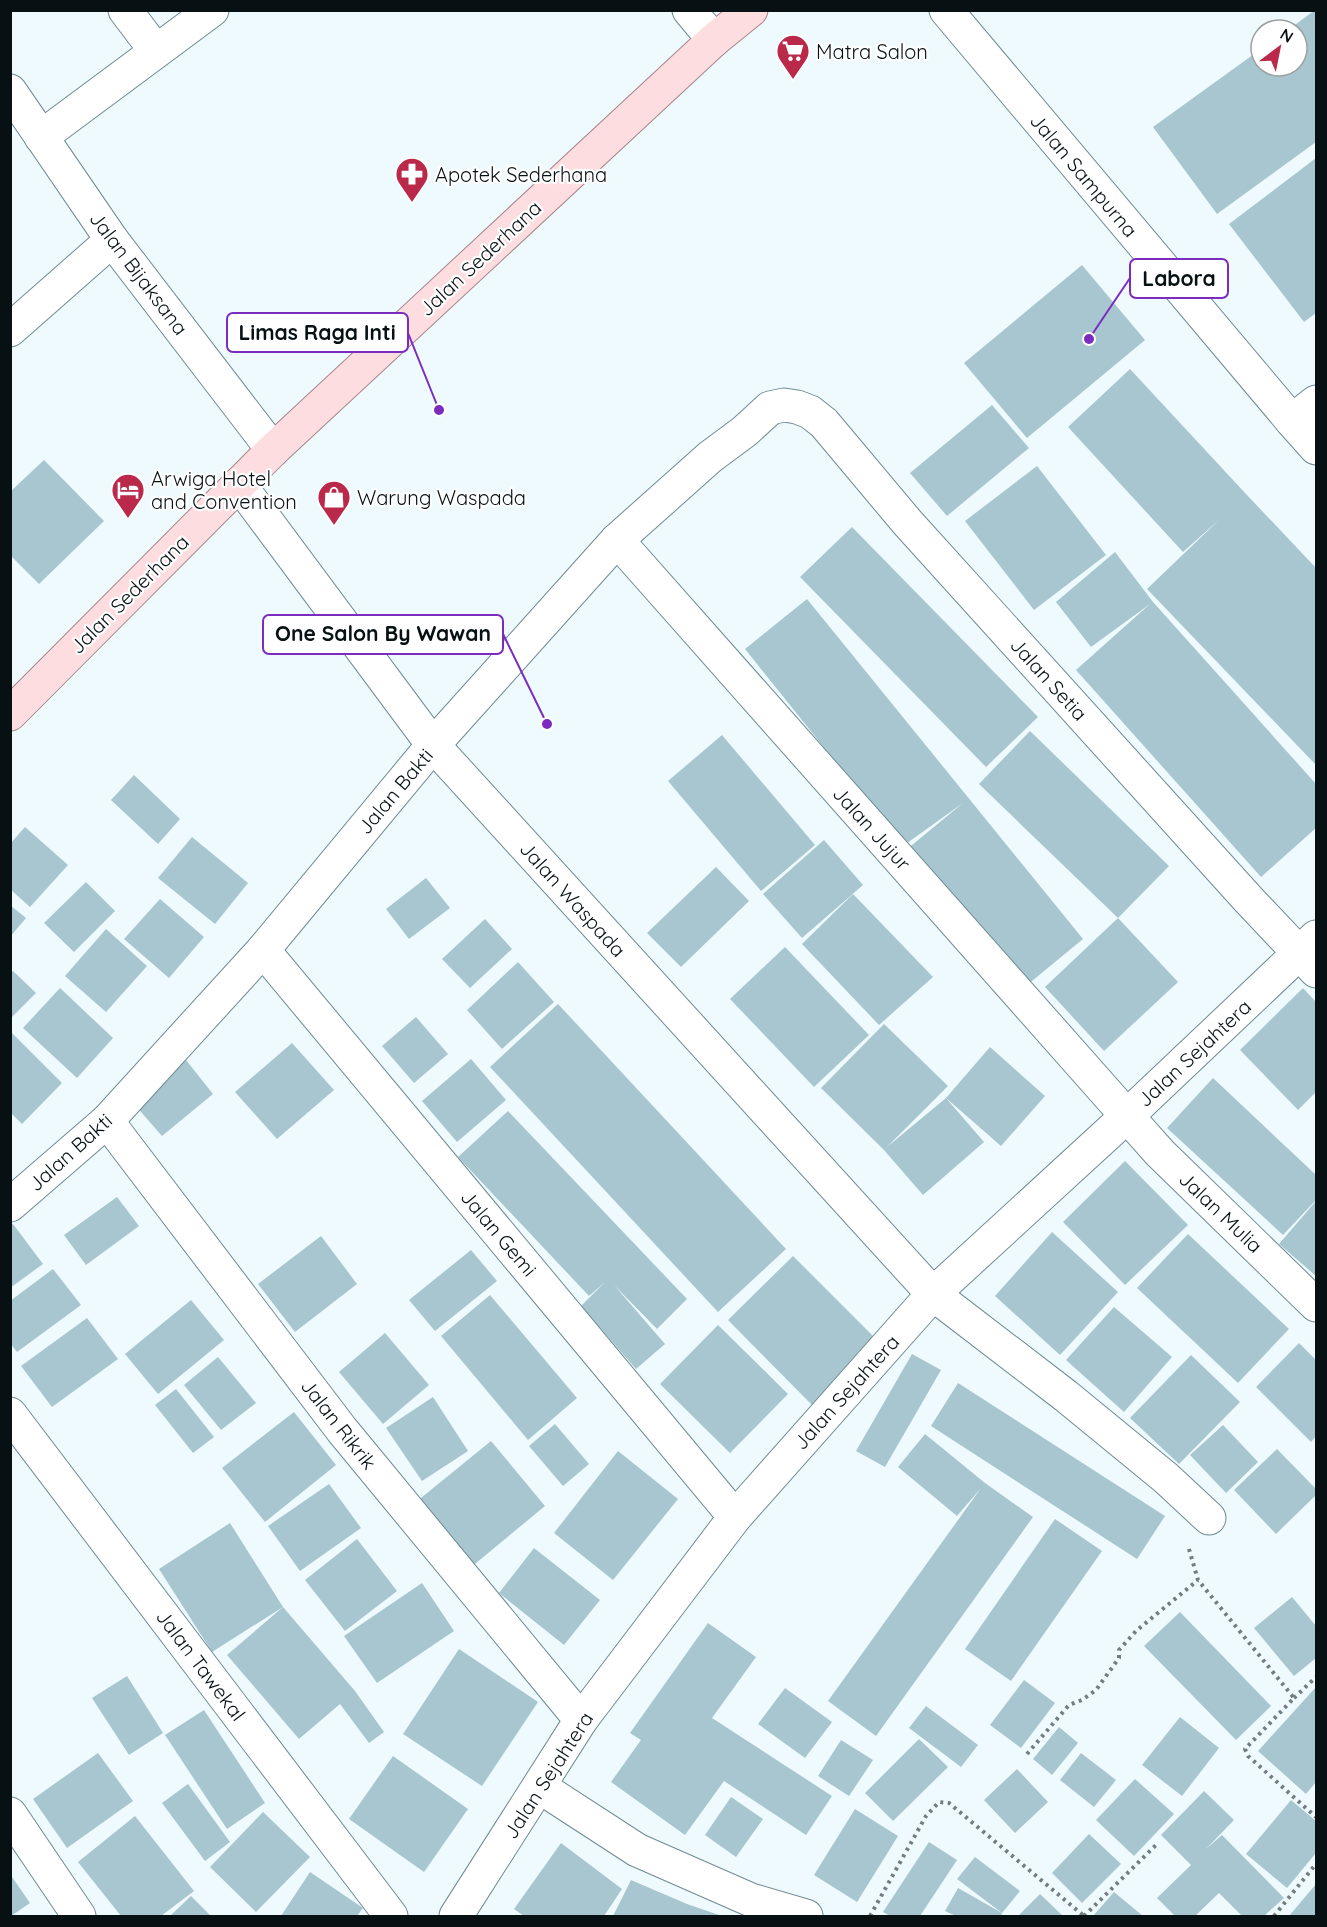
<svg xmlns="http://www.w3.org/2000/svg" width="1327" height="1927" viewBox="0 0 1327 1927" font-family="Quicksand,sans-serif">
<rect width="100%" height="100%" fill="#eefafe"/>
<g fill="#a8c6cf">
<polygon points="1315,10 1316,10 1316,142 1217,214 1153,127 1261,49 1261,66 1297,66 1297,30 1288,30"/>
<polygon points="1316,158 1316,313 1304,322 1229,224"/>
<polygon points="1082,265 1145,340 1027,438 964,363"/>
<polygon points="1130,369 1246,494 1316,568 1316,765 1147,589 1220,519 1183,552 1068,427"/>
<polygon points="992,405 1029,448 947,516 910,473"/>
<polygon points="44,460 104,521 39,584 10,555 10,492"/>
<polygon points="1037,466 1106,555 1034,610 965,521"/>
<polygon points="852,527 1038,717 986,767 800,577"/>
<polygon points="1115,552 1153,602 1316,784 1316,828 1261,877 1076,670 1150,604 1091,647 1056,602"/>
<polygon points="807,599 1083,939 1021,990 906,850 963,803 903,846 745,649"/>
<polygon points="1030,731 1169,866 1118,918 979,784"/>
<polygon points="722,735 815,845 761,891 668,781"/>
<polygon points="134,775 180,819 158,844 111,800"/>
<polygon points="25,827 68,865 30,907 10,889 10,844"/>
<polygon points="192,837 248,883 215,924 158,878"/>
<polygon points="824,840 863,885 802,938 763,894"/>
<polygon points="716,867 749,901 681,967 647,933"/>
<polygon points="426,878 450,908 409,939 386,909"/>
<polygon points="86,882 115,911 74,952 44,923"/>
<polygon points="853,894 933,977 879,1025 802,944"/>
<polygon points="160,899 204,937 169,978 124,939"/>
<polygon points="10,905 26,918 10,937"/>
<polygon points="1118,918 1178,982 1104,1051 1045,987"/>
<polygon points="485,919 512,949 470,988 442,959"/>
<polygon points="106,929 147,966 106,1012 65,976"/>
<polygon points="785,947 869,1035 814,1087 730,999"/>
<polygon points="518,962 554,1002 502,1049 467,1010"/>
<polygon points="13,971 36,993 10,1019 10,973"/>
<polygon points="60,988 113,1038 77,1078 23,1028"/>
<polygon points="1303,988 1316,1002 1316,1092 1298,1110 1240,1050"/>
<polygon points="558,1004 786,1249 718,1312 490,1067"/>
<polygon points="416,1017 448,1054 414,1083 382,1046"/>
<polygon points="884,1024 948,1086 887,1147 946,1098 990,1047 1045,1096 1001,1146 946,1098 984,1142 923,1195 884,1150 821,1088"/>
<polygon points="10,1031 62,1083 22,1124 10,1112"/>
<polygon points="292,1043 334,1090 277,1139 235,1092"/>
<polygon points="471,1059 506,1100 457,1142 422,1101"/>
<polygon points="186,1060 213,1094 162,1136 134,1104"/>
<polygon points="1213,1078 1316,1175 1316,1200 1283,1235 1167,1128"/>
<polygon points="508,1111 687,1299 657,1329 614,1285 665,1344 636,1369 581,1306 605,1282 589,1296 458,1157"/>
<polygon points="1125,1161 1188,1225 1125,1285 1063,1222"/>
<polygon points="117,1197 139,1226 86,1265 64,1235"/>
<polygon points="1316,1201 1316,1276 1279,1244"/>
<polygon points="13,1224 43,1264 10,1288 10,1226"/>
<polygon points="1052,1232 1118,1292 1060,1355 995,1296"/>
<polygon points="1188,1234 1289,1329 1238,1383 1137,1288"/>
<polygon points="321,1236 357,1284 295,1332 258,1284"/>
<polygon points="471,1250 497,1281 435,1331 409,1300"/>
<polygon points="793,1256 879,1342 814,1407 728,1320"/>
<polygon points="53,1269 81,1305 17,1352 10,1343 10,1301"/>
<polygon points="490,1295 577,1398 528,1440 441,1336"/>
<polygon points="191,1300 224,1340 158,1394 125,1354"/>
<polygon points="1114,1307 1172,1357 1124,1412 1066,1360"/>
<polygon points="87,1318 118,1359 52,1407 21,1366"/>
<polygon points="718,1325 788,1394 730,1453 660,1384"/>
<polygon points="385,1333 429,1385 383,1424 339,1372"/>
<polygon points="1299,1343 1316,1360 1316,1436 1311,1442 1256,1387"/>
<polygon points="912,1354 941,1370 885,1467 856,1451"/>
<polygon points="1191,1355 1240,1402 1179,1464 1130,1418"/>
<polygon points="218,1357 256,1403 221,1430 184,1385"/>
<polygon points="958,1383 1165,1516 1137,1559 931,1426"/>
<polygon points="176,1389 214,1437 193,1453 155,1405"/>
<polygon points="433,1397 468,1451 422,1481 386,1428"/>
<polygon points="294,1412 336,1465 265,1522 222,1468"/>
<polygon points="555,1424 589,1464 563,1486 529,1446"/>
<polygon points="1223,1425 1258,1462 1226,1493 1190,1455"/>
<polygon points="925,1434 985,1483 1033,1517 876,1736 828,1701 981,1488 957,1516 898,1467"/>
<polygon points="491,1441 545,1506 470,1568 416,1502"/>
<polygon points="1277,1449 1316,1489 1316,1495 1276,1534 1234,1490"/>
<polygon points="618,1451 678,1499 613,1580 554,1533"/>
<polygon points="329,1484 361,1528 300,1571 268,1526"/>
<polygon points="1055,1519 1102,1551 1011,1681 965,1649"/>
<polygon points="230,1523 283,1607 212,1652 159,1569"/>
<polygon points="357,1539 397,1591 345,1631 305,1580"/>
<polygon points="534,1548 600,1600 564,1645 499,1593"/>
<polygon points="422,1583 454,1631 377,1683 344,1636"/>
<polygon points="1292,1597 1316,1626 1316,1658 1294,1676 1254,1628"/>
<polygon points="283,1607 355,1691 384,1732 369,1743 340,1704 299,1739 227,1655"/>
<polygon points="1180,1612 1271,1706 1236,1740 1144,1646"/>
<polygon points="708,1623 756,1657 712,1718 832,1796 806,1835 724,1781 685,1835 611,1782 641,1740 630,1733"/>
<polygon points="459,1649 538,1702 482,1786 403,1734"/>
<polygon points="127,1676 163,1733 129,1755 92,1698"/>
<polygon points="1024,1680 1055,1703 1021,1748 990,1725"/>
<polygon points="1316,1687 1316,1782 1306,1794 1258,1751"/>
<polygon points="785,1688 832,1722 805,1758 758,1724"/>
<polygon points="926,1706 978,1745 961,1767 909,1728"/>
<polygon points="204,1710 265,1803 227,1829 165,1735"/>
<polygon points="1180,1717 1219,1748 1182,1796 1142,1765"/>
<polygon points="1059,1727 1078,1743 1052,1775 1033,1759"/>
<polygon points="919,1739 948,1767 893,1821 865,1793"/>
<polygon points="841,1740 873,1760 849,1796 818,1776"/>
<polygon points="98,1753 133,1801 67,1848 33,1799"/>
<polygon points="1081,1753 1116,1780 1094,1807 1060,1780"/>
<polygon points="393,1756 468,1809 424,1872 349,1819"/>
<polygon points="1017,1769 1048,1802 1015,1833 984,1800"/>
<polygon points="1135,1779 1174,1814 1134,1856 1096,1820"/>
<polygon points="188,1784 230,1842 205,1861 162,1803"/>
<polygon points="1204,1791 1234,1820 1206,1849 1222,1835 1284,1898 1264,1916 1242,1916 1219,1893 1195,1916 1175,1916 1157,1898 1191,1865 1161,1835"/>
<polygon points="731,1797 763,1819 736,1857 705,1835"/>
<polygon points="1291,1800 1316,1821 1316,1853 1287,1888 1246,1854"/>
<polygon points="855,1809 898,1836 857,1902 814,1875"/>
<polygon points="263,1812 310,1857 256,1912 210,1867"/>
<polygon points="135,1816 194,1891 161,1916 121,1916 78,1862"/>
<polygon points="1089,1834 1121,1864 1082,1903 1052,1873"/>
<polygon points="929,1842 957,1860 920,1916 890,1916 883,1912"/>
<polygon points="561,1843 622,1889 604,1916 524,1916 514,1909"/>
<polygon points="975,1857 1020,1891 1002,1913 957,1879"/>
<polygon points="310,1872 363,1908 357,1916 281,1916"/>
<polygon points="10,1874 30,1903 11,1916 10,1916"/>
<polygon points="631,1880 687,1904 722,1916 613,1916"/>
<polygon points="1316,1884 1316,1916 1289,1916"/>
<polygon points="958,1888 1002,1913 1001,1916 956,1916 945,1911"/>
<polygon points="1114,1892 1143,1916 1093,1916"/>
<polygon points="1040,1894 1063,1916 1018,1916"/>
<polygon points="191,1896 211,1916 170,1916"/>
</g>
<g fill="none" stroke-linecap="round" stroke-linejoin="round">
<defs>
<g id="minor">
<polyline points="125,10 156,51"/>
<polyline points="689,10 714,40"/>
<polyline points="946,10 1292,421 1316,448"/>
<polyline points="10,91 112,240 273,450"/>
<polyline points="41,137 212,10"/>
<polyline points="10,330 112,240"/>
<polyline points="1292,421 1316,402"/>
<polyline points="239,484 433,745 933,1294 1066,1396 1166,1478 1209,1518"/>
<polyline points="617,540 1127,1116 1160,1153 1316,1305"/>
<polyline points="263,950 735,1517"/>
<polyline points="107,1121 342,1430 581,1720"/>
<polyline points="10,1205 107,1121 263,950 433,745 617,540 710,457 745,431 770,408 784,405 797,407 810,412 824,423 907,522 1248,899 1316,971"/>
<polyline points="10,1414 391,1916"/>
<polyline points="540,1787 637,1850 751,1900 806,1916"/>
<polyline points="10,1814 79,1916"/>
<polyline points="456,1916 581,1720 735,1517 933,1294 1127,1116 1316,937"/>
</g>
<polyline id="major" points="10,714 273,450 714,40 751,10"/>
</defs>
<use href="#minor" stroke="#6e8b93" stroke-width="35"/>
<use href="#major" stroke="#a6878b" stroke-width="35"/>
<g stroke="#727d81" stroke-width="4" stroke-dasharray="3 4.5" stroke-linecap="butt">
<polyline points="1189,1549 1198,1580 1294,1698 1245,1749 1248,1756 1316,1817"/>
<polyline points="1294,1698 1316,1677"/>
<polyline points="1027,1754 1069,1705 1082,1700 1096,1690 1119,1658 1119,1650 1136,1631 1198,1580"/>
<polyline points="870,1916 926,1816 939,1802 949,1803 1084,1916"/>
<polyline points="1084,1916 1156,1845"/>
<polyline points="1274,1916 1316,1864"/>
</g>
<use href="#minor" stroke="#fff" stroke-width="33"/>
<use href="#major" stroke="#fddde0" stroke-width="33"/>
</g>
<defs>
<symbol id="supermarket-pin" viewBox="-11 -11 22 30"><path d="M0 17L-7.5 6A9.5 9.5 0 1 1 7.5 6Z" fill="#ba294a" stroke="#fff"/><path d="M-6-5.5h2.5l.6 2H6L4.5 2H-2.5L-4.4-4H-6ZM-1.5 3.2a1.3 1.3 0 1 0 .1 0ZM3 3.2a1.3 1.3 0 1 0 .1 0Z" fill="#fff"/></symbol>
<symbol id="pharmacy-pin" viewBox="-11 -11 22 30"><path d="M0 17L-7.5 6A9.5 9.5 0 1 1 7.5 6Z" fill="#ba294a" stroke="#fff"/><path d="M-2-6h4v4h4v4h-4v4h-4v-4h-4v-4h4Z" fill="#fff"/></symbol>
<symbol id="hotel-pin" viewBox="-11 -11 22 30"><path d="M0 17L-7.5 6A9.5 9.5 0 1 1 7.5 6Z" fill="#ba294a" stroke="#fff"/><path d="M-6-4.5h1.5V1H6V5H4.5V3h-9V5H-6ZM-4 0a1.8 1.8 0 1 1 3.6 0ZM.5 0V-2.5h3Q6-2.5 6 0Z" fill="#fff"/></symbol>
<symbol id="shop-pin" viewBox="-11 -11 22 30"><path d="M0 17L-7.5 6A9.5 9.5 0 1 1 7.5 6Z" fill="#ba294a" stroke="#fff"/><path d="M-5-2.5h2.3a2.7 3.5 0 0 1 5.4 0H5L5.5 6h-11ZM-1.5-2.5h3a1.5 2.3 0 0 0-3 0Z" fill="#fff"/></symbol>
</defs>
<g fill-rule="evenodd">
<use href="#supermarket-pin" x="774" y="32" width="38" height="52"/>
<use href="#pharmacy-pin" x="393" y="155" width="38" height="52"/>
<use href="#hotel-pin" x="109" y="471" width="38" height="52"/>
<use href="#shop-pin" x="315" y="478" width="38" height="52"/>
</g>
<g text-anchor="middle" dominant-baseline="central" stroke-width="4.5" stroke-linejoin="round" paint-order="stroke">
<g font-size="20" fill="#071114" stroke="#fff" text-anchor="start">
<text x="816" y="51">Matra Salon</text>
<text x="435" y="174">Apotek Sederhana</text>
<text x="151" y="478">Arwiga Hotel<tspan x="151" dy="23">and Convention</tspan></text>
<text x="357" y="497">Warung Waspada</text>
</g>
<g font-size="20" fill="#071114" stroke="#fff">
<text transform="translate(1084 175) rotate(50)">Jalan Sampurna</text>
<text transform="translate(480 258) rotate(-43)">Jalan Sederhana</text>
<text transform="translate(139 273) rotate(53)">Jalan Bijaksana</text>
<text transform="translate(129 594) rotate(-45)">Jalan Sederhana</text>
<text transform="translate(1049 679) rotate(48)">Jalan Setia</text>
<text transform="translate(395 791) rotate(-50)">Jalan Bakti</text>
<text transform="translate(872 828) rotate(48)">Jalan Jujur</text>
<text transform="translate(573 899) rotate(48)">Jalan Waspada</text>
<text transform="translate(1194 1053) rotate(-43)">Jalan Sejahtera</text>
<text transform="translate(70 1152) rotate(-42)">Jalan Bakti</text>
<text transform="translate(1221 1212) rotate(44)">Jalan Mulia</text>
<text transform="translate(499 1233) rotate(50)">Jalan Gemi</text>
<text transform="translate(846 1392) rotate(-48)">Jalan Sejahtera</text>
<text transform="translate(339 1424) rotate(52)">Jalan Rikrik</text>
<text transform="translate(201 1665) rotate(53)">Jalan Tawekal</text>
<text transform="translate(548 1775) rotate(-57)">Jalan Sejahtera</text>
</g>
</g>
<path fill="none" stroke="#7b2cbf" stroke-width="2" d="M1089 339L1130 278M439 410L408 333M547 724L503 634"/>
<g fill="#7b2cbf" stroke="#fff" stroke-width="2">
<circle cx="1089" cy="339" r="6"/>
<circle cx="439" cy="410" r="6"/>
<circle cx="547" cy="724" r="6"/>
</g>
<g fill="#fff" stroke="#7b2cbf" stroke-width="2">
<rect x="1130" y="259" width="98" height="39" rx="6"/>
<rect x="227" y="313" width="181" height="39" rx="6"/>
<rect x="263" y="615" width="240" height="39" rx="6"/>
</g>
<g font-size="21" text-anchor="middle" font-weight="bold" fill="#071114">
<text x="1179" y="286">Labora</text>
<text x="317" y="340">Limas Raga Inti</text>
<text x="383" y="641">One Salon By Wawan</text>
</g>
<rect width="1327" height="1927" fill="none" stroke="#071114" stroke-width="24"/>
<g transform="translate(1279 48) rotate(32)"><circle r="28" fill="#ffffff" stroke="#9ca0a1" stroke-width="1.5"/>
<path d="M0-4.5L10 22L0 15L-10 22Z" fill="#ba294a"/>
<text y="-9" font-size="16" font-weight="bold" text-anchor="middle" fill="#071114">N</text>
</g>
</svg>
